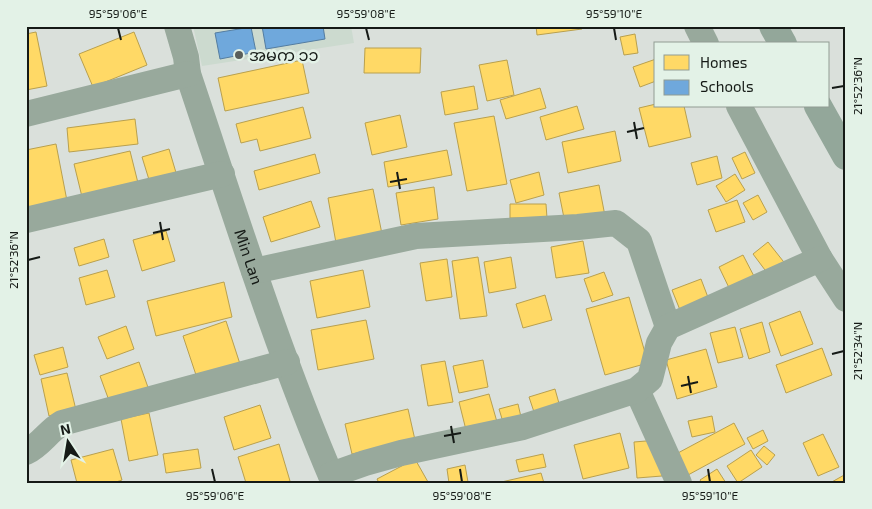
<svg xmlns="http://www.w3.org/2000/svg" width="872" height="509" font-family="'Exo 2','Noto Sans Myanmar',sans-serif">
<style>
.built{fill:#ccdacf}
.homes{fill:#ffd966;stroke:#b9a04e}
.schools{fill:#6fa8dc;stroke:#547da1}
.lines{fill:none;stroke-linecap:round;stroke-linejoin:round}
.street{stroke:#98a99c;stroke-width:26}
.secondary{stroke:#93a79a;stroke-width:28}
.ticks{fill:none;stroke:#151a16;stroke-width:2}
.poi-dot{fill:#5a5f5b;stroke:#e3f2e7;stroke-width:2}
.labels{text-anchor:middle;stroke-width:5;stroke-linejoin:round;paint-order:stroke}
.poi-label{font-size:16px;fill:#151a16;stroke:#e3f2e7;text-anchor:start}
.street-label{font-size:16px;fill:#151a16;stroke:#e3f2e7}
.neatline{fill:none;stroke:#151a16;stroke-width:2}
.ticks-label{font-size:12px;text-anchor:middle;fill:#151a16}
</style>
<rect width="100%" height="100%" fill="#dae0db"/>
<!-- built -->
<path class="built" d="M 193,26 L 351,26 L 354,43 L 202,66 Z"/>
<!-- homes -->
<g class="homes">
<path d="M 536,26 L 582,26 L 582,29 L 537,35 Z"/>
<path d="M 36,32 L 47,86 L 26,90 L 26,34 Z"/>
<path d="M 134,32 L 147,65 L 93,87 L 79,54 Z"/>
<path d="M 635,34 L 638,53 L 624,55 L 620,37 Z"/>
<path d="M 365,48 L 421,48 L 420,73 L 364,73 Z"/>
<path d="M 656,59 L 656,81 L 640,87 L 633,67 Z"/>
<path d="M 302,60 L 309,93 L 225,111 L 218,78 Z"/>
<path d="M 507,60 L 514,95 L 487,101 L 479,65 Z"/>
<path d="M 474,86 L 478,109 L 445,115 L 441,92 Z"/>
<path d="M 540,88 L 546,108 L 506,119 L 500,100 Z"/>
<path d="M 656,104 L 656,106 L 684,106 L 691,137 L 649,147 L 639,108 Z"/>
<path d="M 577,106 L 584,129 L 546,140 L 540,117 Z"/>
<path d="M 303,107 L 311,138 L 260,151 L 257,139 L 241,143 L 236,124 Z"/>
<path d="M 400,115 L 407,147 L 372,155 L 365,123 Z"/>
<path d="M 494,116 L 507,184 L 467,191 L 454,123 Z"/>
<path d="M 135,119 L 138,144 L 69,152 L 67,128 Z"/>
<path d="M 615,131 L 621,161 L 568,173 L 562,142 Z"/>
<path d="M 56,144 L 68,206 L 28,214 L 26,206 L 26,150 Z"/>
<path d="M 169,149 L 177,176 L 150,183 L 142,157 Z"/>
<path d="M 447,150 L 452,175 L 388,187 L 384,162 Z"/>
<path d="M 130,151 L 139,187 L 83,201 L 74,164 Z"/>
<path d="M 745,152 L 755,173 L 742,179 L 732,158 Z"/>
<path d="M 315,154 L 320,173 L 259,190 L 254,171 Z"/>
<path d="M 717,156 L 722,178 L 697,185 L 691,163 Z"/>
<path d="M 539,172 L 544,195 L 516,203 L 510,180 Z"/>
<path d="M 735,174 L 745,190 L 726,202 L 716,186 Z"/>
<path d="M 599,185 L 605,216 L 565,223 L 559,193 Z"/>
<path d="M 434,187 L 438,219 L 401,225 L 396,193 Z"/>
<path d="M 373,189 L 382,234 L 336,243 L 328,198 Z"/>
<path d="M 758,195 L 767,212 L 753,220 L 743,203 Z"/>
<path d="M 737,200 L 745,222 L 716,232 L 708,210 Z"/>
<path d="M 311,201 L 320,227 L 271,242 L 263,217 Z"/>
<path d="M 510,204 L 546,204 L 547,218 L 510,218 Z"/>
<path d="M 166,231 L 175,261 L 142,271 L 133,240 Z"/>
<path d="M 104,239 L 109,257 L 79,266 L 74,248 Z"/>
<path d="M 583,241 L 589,273 L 556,278 L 551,247 Z"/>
<path d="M 768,242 L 787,266 L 771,278 L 753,254 Z"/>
<path d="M 743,255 L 757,282 L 732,294 L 719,267 Z"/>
<path d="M 478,257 L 487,316 L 460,319 L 452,261 Z"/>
<path d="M 511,257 L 516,288 L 489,293 L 484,262 Z"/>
<path d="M 447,259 L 452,297 L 426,301 L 420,263 Z"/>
<path d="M 107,270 L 115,297 L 86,305 L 79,278 Z"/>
<path d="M 363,270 L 370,307 L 317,318 L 310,281 Z"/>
<path d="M 604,272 L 613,295 L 592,302 L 584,279 Z"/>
<path d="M 701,279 L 709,300 L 680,310 L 672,290 Z"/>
<path d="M 224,282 L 232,317 L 156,336 L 147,301 Z"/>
<path d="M 545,295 L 552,320 L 523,328 L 516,304 Z"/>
<path d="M 629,297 L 648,363 L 605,375 L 586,309 Z"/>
<path d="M 800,311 L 813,344 L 781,356 L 769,323 Z"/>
<path d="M 366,320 L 374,359 L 318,370 L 311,330 Z"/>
<path d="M 226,321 L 240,364 L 197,378 L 183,336 Z"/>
<path d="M 762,322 L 770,352 L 749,359 L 740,329 Z"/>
<path d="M 126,326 L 134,349 L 107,359 L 98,337 Z"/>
<path d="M 735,327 L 743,357 L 718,363 L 710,333 Z"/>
<path d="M 63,347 L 68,367 L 40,375 L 34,355 Z"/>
<path d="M 822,348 L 832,375 L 786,393 L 776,365 Z"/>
<path d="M 706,349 L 717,387 L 677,399 L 666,360 Z"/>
<path d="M 483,360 L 488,387 L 459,393 L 453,366 Z"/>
<path d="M 445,361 L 453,402 L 428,406 L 421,365 Z"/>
<path d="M 139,362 L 150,393 L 111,406 L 100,376 Z"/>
<path d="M 67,373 L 76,410 L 49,416 L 41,379 Z"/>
<path d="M 555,389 L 560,407 L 535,415 L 529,397 Z"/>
<path d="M 489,394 L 497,422 L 466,430 L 459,402 Z"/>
<path d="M 518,404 L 521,417 L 503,422 L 499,409 Z"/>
<path d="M 260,405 L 271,438 L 234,450 L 224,417 Z"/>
<path d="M 408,409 L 415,440 L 352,454 L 345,424 Z"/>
<path d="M 149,413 L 158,455 L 129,461 L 121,419 Z"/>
<path d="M 712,416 L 715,432 L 692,437 L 688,421 Z"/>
<path d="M 734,423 L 745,444 L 688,475 L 676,454 Z"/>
<path d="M 763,430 L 768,441 L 753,449 L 747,438 Z"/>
<path d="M 620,433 L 629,468 L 583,479 L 574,445 Z"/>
<path d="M 823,434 L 839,467 L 818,476 L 803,443 Z"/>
<path d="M 658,440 L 662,476 L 637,478 L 634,442 Z"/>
<path d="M 279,444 L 290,481 L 283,483 L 246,483 L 238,457 Z"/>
<path d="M 764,446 L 775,455 L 767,465 L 756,455 Z"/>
<path d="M 113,449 L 122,480 L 113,483 L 77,483 L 71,460 Z"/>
<path d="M 198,449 L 201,468 L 166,473 L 163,454 Z"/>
<path d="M 751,450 L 762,467 L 738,483 L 727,466 Z"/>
<path d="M 543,454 L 546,467 L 519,472 L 516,460 Z"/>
<path d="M 415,459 L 428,482 L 379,483 L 377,479 Z"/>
<path d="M 465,465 L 468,482 L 449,483 L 447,469 Z"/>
<path d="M 717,469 L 726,483 L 702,483 L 700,480 Z"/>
<path d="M 541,473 L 544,483 L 497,483 Z"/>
<path d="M 846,474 L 846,483 L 830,483 Z"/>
</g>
<!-- schools -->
<g class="schools">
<path d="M 262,26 L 323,26 L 325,39 L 266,49 Z"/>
<path d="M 251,27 L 256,52 L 220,59 L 215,33 Z"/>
</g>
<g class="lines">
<!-- street -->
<g class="street">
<path id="s1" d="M 177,26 L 186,57 L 188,74 C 234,211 277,350 334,483"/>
<path d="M 697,26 L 706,44"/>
<path d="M 739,106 L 820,259 L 846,299"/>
<path d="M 26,114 L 188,74"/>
<path d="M 26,220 L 222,174"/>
<path d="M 254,271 L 416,236 L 578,227 L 616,223 L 639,241 L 668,327"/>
<path d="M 637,390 L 679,483"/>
<path d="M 26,452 C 41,445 48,431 62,423 L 287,362"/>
<path d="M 331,475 L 365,463 L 401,453 L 523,427 L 637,390 L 650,379 L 659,343 L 668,327 L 820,259"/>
</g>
<!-- secondary -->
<g class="secondary">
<path d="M 773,26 L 783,44"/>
<path d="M 818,106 L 846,156"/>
</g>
</g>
<!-- ticks -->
<path class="ticks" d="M 118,28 L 121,40M 366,28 L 369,40M 614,28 L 616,40M 832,88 L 844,86M 634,122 L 637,139M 627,132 L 644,128M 397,172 L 400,189M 390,182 L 407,179M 160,222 L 163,240M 153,233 L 170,229M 28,260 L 40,257M 832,354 L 844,351M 688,376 L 691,393M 681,386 L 698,382M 451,426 L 454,443M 444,436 L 461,433M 212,469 L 215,482M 460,469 L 462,482M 708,469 L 710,482"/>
<!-- markers -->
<circle class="poi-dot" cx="239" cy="55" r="5"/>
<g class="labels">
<!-- poi labels -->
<g class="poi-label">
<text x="249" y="61">အမက ၁၁</text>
</g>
<!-- street labels -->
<g class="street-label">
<text dy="6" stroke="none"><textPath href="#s1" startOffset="242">Min Lan</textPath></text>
</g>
</g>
<!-- border -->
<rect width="872" height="509" fill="none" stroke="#e3f2e7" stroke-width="55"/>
<!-- legend -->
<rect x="654" y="42" width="175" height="65" fill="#e3f2e7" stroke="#919c93"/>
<rect x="664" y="55" width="25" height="15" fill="#ffd966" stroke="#919c93"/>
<text x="700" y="68" font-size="15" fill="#151a16">Homes</text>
<rect x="664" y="80" width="25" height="15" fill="#6fa8dc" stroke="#919c93"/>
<text x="700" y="92" font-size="15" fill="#151a16">Schools</text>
<!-- north arrow -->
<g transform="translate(68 442) rotate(348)" stroke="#e3f2e7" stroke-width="4" paint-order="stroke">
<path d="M0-4L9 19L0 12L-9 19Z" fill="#151a16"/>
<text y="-8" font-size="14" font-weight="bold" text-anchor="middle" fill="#151a16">N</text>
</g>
<rect x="28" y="28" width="816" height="454" class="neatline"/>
<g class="ticks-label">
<text x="118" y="18">95°59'06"E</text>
<text x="366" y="18">95°59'08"E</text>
<text x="614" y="18">95°59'10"E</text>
<text transform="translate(858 86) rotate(-90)" y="4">21°52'36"N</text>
<text transform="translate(14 260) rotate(-90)" y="4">21°52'36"N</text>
<text transform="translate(858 351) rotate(-90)" y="4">21°52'34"N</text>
<text x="215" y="500">95°59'06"E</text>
<text x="462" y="500">95°59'08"E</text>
<text x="710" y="500">95°59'10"E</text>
</g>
</svg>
